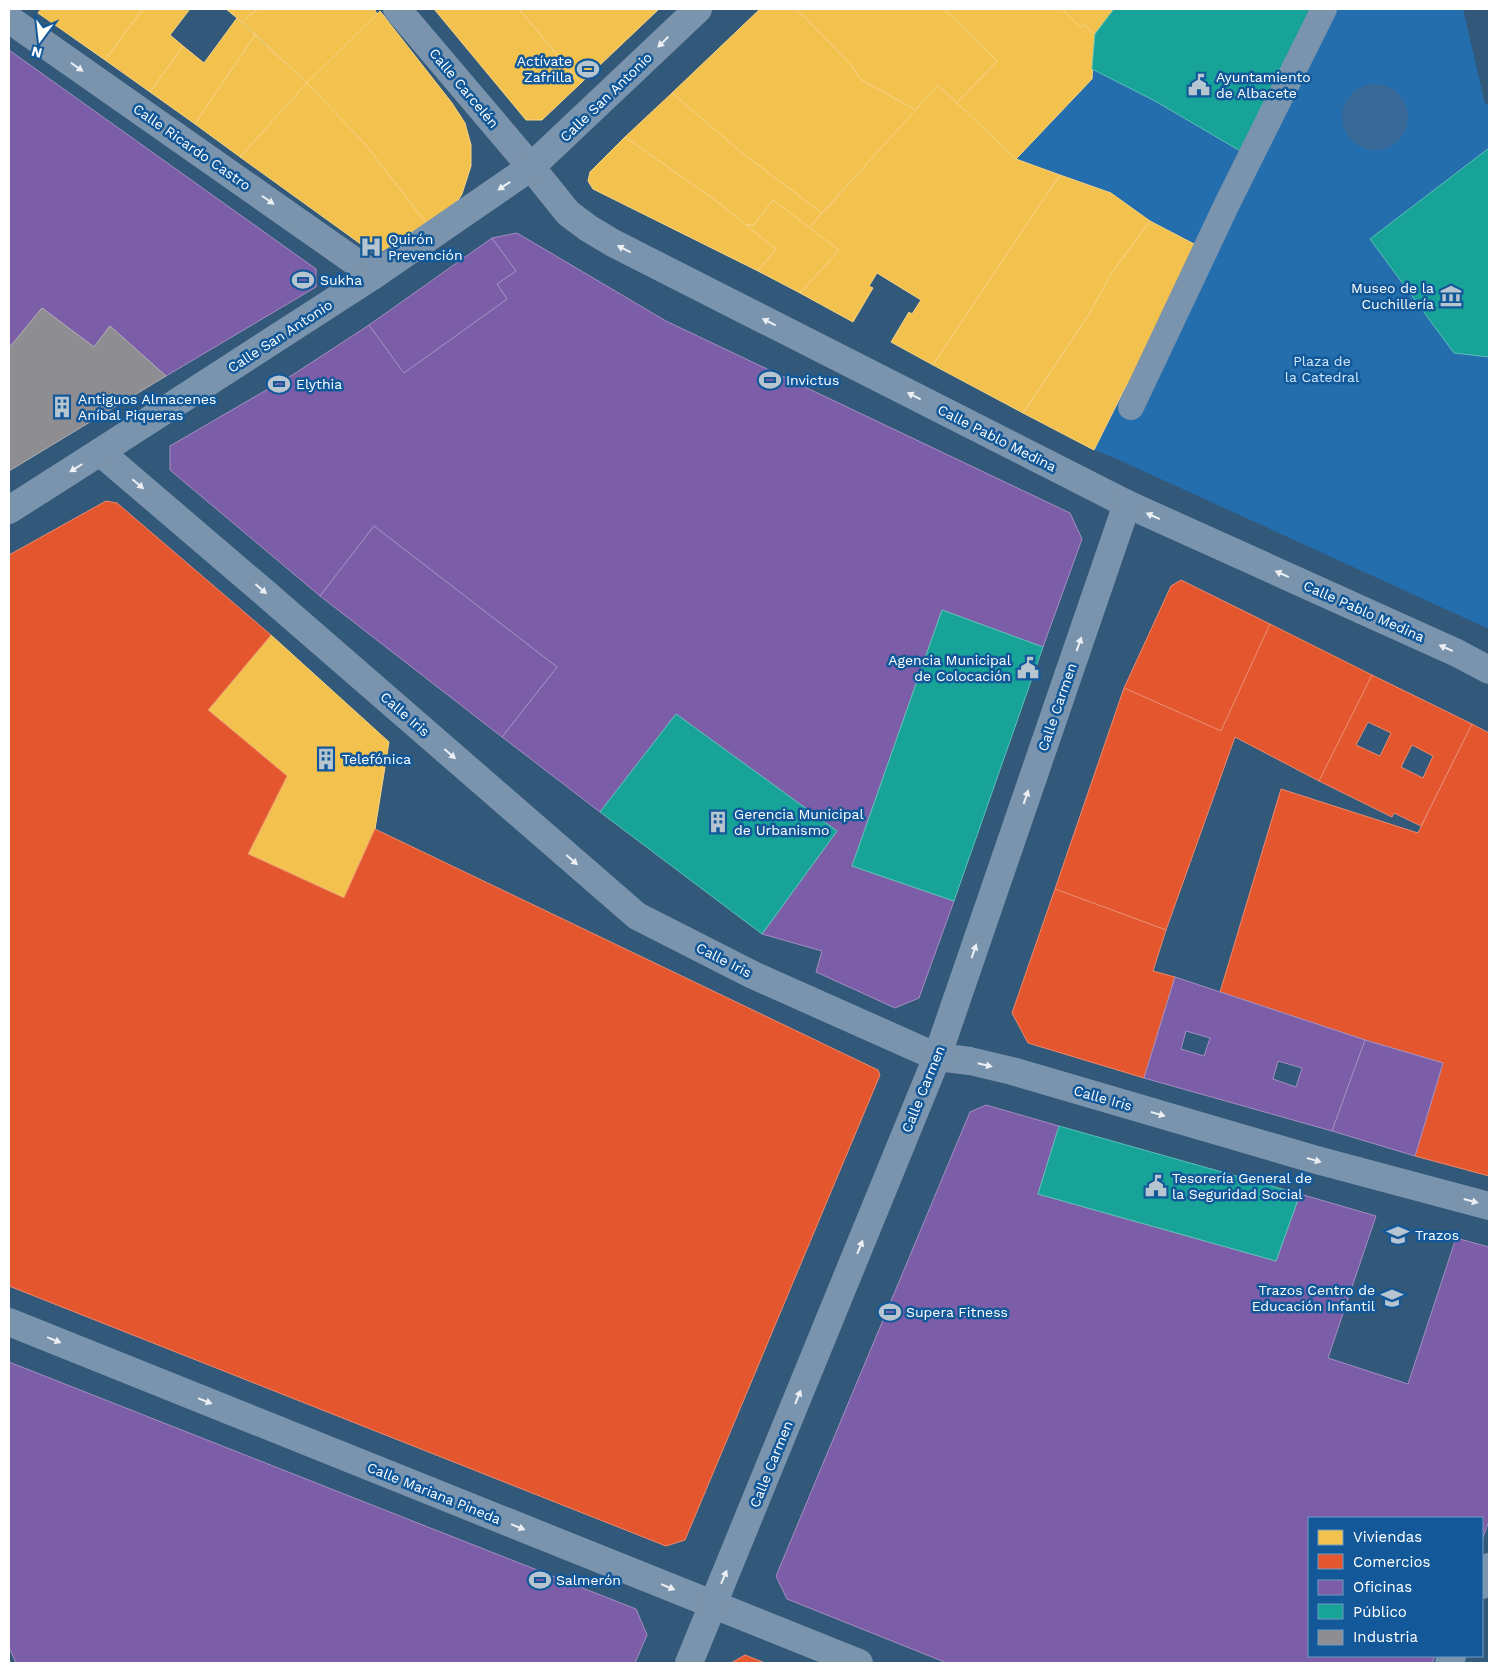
<svg xmlns="http://www.w3.org/2000/svg" width="1498" height="1672" font-family="'Work Sans',sans-serif">
<style>
.green{fill:#246eae}
.water{fill:#396a97}
.homes{fill:#f2c14e;stroke:#f6d483}
.shops{fill:#e4572e;stroke:#ec896d;fill-rule:evenodd}
.offices{fill:#7b5ea7;stroke:#a38ec1;fill-rule:evenodd}
.public{fill:#17a398;stroke:#5dbfb7}
.industry{fill:#8d8d92;stroke:#afafb3}
.lines{fill:none;stroke-linecap:round;stroke-linejoin:round}
.pedestrian{stroke:#7b94ad;stroke-width:26}
.minor{stroke:#7b94ad;stroke-width:28}
.oneway{fill:#ebeff3}
.labels{text-anchor:middle;stroke-width:5;stroke-linejoin:round;paint-order:stroke}
.poi-label{font-size:14px;fill:#fff;stroke:#135999;text-anchor:start}
.street-label{font-size:14px;fill:#fff;stroke:#135999}
.park-label{font-size:14px;fill:#cee7fd;stroke:#135999}
</style>
<rect width="100%" height="100%" fill="#32587a"/>
<!-- green -->
<path class="green" d="M 1313,9 L 1463,9 L 1485,104 L 1489,105 L 1489,629 L 1117,459 L 1094,450 L 1127,384 L 1129,385 L 1196,245 L 1150,221 L 1111,193 L 1017,159 L 1092,79 L 1092,69 L 1155,101 L 1242,152 Z"/>
<!-- water -->
<circle class="water" cx="1375" cy="117" r="33"/>
<!-- homes -->
<g class="homes">
<path d="M 41,9 L 143,9 L 105,60 L 38,13 Z"/>
<path d="M 143,9 L 190,9 L 170,35 L 183,46 L 150,92 L 105,60 Z"/>
<path d="M 226,9 L 258,9 L 242,22 Z"/>
<path d="M 258,9 L 376,9 L 375,10 L 377,14 L 307,83 L 242,22 Z"/>
<path d="M 434,9 L 519,9 L 581,83 L 542,120 L 526,120 Z"/>
<path d="M 519,9 L 659,9 L 581,83 Z"/>
<path d="M 760,9 L 797,9 L 851,65 L 860,79 L 916,110 L 822,213 L 742,153 L 672,93 Z"/>
<path d="M 797,9 L 944,9 L 997,61 L 957,103 L 938,85 L 916,110 L 860,79 L 851,65 Z"/>
<path d="M 944,9 L 1062,9 L 1080,27 L 1084,25 L 1095,34 L 1092,79 L 1016,159 L 957,103 L 997,61 Z"/>
<path d="M 1062,9 L 1114,9 L 1095,34 L 1084,25 L 1080,27 Z"/>
<path d="M 380,11 L 452,103 L 465,123 L 471,145 L 471,166 L 462,194 L 457,202 L 426,223 L 365,144 L 307,83 Z"/>
<path d="M 237,18 L 255,35 L 195,124 L 150,92 L 183,46 L 204,63 Z"/>
<path d="M 255,35 L 307,83 L 240,157 L 195,124 Z"/>
<path d="M 307,83 L 365,144 L 426,223 L 376,255 L 240,157 Z"/>
<path d="M 938,85 L 1016,159 L 1060,175 L 933,365 L 891,342 L 909,312 L 912,314 L 921,300 L 877,273 L 869,286 L 873,288 L 853,322 L 800,293 L 839,250 L 809,228 Z"/>
<path d="M 672,93 L 742,153 L 822,213 L 809,228 L 773,200 L 754,225 L 746,225 L 719,203 L 625,137 Z"/>
<path d="M 625,137 L 719,203 L 776,249 L 758,271 L 593,189 L 588,181 L 590,172 Z"/>
<path d="M 1060,175 L 1111,193 L 1150,221 L 1111,274 L 1091,311 L 1023,413 L 933,365 Z"/>
<path d="M 773,200 L 839,250 L 800,293 L 758,271 L 776,249 L 746,225 L 754,225 Z"/>
<path d="M 1150,221 L 1196,245 L 1129,385 L 1127,384 L 1094,450 L 1023,413 L 1091,311 L 1111,274 Z"/>
<path d="M 271,635 L 389,742 L 375,829 L 344,898 L 248,854 L 287,776 L 208,710 Z"/>
</g>
<!-- shops -->
<g class="shops">
<path d="M 106,501 L 117,503 L 271,635 L 208,710 L 287,776 L 248,854 L 344,898 L 375,829 L 878,1070 L 880,1075 L 685,1540 L 666,1546 L 9,1286 L 9,555 Z"/>
<path d="M 1181,580 L 1270,624 L 1221,731 L 1124,688 L 1171,586 Z"/>
<path d="M 1270,624 L 1372,675 L 1319,781 L 1235,737 L 1166,930 L 1055,889 L 1124,688 L 1221,731 Z"/>
<path d="M 1372,675 L 1472,724 L 1421,826 L 1394,813 L 1392,817 L 1319,781 ZM 1368,722 L 1391,733 L 1380,756 L 1356,745 ZM 1412,745 L 1433,756 L 1423,778 L 1401,767 Z"/>
<path d="M 1472,724 L 1489,733 L 1489,1176 L 1415,1156 L 1443,1063 L 1365,1040 L 1220,992 L 1281,789 L 1418,833 Z"/>
<path d="M 1055,889 L 1166,930 L 1153,971 L 1175,977 L 1144,1078 L 1028,1043 L 1012,1013 Z"/>
<path d="M 745,1655 L 765,1663 L 731,1663 Z"/>
</g>
<!-- offices -->
<g class="offices">
<path d="M 9,50 L 316,269 L 316,287 L 166,376 L 110,326 L 94,347 L 42,308 L 9,348 Z"/>
<path d="M 517,233 L 666,321 L 1070,513 L 1082,539 L 1043,647 L 942,610 L 852,866 L 954,901 L 919,998 L 895,1008 L 816,972 L 822,951 L 762,934 L 837,831 L 676,714 L 600,812 L 502,737 L 557,667 L 374,526 L 320,596 L 170,470 L 170,446 L 294,374 L 369,325 L 404,373 L 507,299 L 497,284 L 516,271 L 492,238 Z"/>
<path d="M 492,238 L 516,271 L 497,284 L 507,299 L 404,373 L 369,325 Z"/>
<path d="M 374,526 L 557,667 L 502,737 L 320,596 Z"/>
<path d="M 1175,977 L 1365,1040 L 1332,1131 L 1144,1078 ZM 1186,1031 L 1210,1038 L 1204,1056 L 1181,1049 ZM 1278,1061 L 1302,1068 L 1296,1087 L 1273,1079 Z"/>
<path d="M 1365,1040 L 1443,1063 L 1415,1156 L 1332,1131 Z"/>
<path d="M 986,1105 L 1059,1126 L 1038,1194 L 1276,1261 L 1300,1194 L 1376,1216 L 1328,1358 L 1408,1384 L 1456,1238 L 1489,1247 L 1489,1521 L 1482,1540 L 1482,1518 L 1309,1518 L 1309,1656 L 1435,1656 L 1432,1663 L 947,1663 L 787,1599 L 776,1576 L 970,1112 Z"/>
<path d="M 9,1362 L 636,1609 L 647,1635 L 635,1663 L 16,1663 L 9,1647 Z"/>
</g>
<!-- public -->
<g class="public">
<path d="M 1114,9 L 1313,9 L 1242,152 L 1155,101 L 1092,69 L 1095,34 Z"/>
<path d="M 1489,148 L 1489,357 L 1454,353 L 1370,239 Z"/>
<path d="M 942,610 L 1043,647 L 954,901 L 852,866 Z"/>
<path d="M 676,714 L 837,831 L 762,934 L 600,812 Z"/>
<path d="M 1059,1126 L 1300,1194 L 1276,1261 L 1038,1194 Z"/>
</g>
<!-- industry -->
<path class="industry" d="M 42,308 L 94,347 L 110,326 L 166,376 L 9,471 L 9,348 Z"/>
<g class="lines">
<!-- pedestrian -->
<path class="pedestrian" d="M 1131,407 L 1227,204 L 1324,9"/>
<!-- minor -->
<g class="minor">
<path d="M 397,9 L 531,167 L 568,213 L 588,228 L 613,243 L 1127,504 L 1457,653 L 1489,670"/>
<path d="M 9,19 L 374,275"/>
<path d="M 100,452 L 265,593 L 637,916 L 753,975 L 937,1057 L 970,1061 L 1012,1071 L 1313,1159 L 1489,1206"/>
<path d="M 9,510 L 100,452 L 374,275 L 531,167 L 698,9"/>
<path d="M 9,1322 L 859,1663"/>
<path d="M 1482,1585 L 1489,1567"/>
<path d="M 689,1663 L 937,1057 L 1127,504"/>
<path d="M 1449,1663 L 1452,1656"/>
</g>
</g>
<!-- one-way arrows -->
<defs><path id="oneway-solid" d="M-6-.8H1V-3.2L6.5 0L1 3.2V.8H-6Z" transform="scale(1.25)"/></defs>
<g class="oneway">
<use href="#oneway-solid" transform="translate(663 42) rotate(136)"/>
<use href="#oneway-solid" transform="translate(77 67) rotate(35)"/>
<use href="#oneway-solid" transform="translate(504 186) rotate(146)"/>
<use href="#oneway-solid" transform="translate(268 200) rotate(35)"/>
<use href="#oneway-solid" transform="translate(624 249) rotate(-153)"/>
<use href="#oneway-solid" transform="translate(769 322) rotate(-153)"/>
<use href="#oneway-solid" transform="translate(914 396) rotate(-153)"/>
<use href="#oneway-solid" transform="translate(76 468) rotate(148)"/>
<use href="#oneway-solid" transform="translate(138 484) rotate(40)"/>
<use href="#oneway-solid" transform="translate(1153 516) rotate(-156)"/>
<use href="#oneway-solid" transform="translate(1282 574) rotate(-156)"/>
<use href="#oneway-solid" transform="translate(261 589) rotate(41)"/>
<use href="#oneway-solid" transform="translate(1079 644) rotate(-71)"/>
<use href="#oneway-solid" transform="translate(1446 648) rotate(-156)"/>
<use href="#oneway-solid" transform="translate(450 754) rotate(41)"/>
<use href="#oneway-solid" transform="translate(1026 797) rotate(-71)"/>
<use href="#oneway-solid" transform="translate(572 860) rotate(41)"/>
<use href="#oneway-solid" transform="translate(974 951) rotate(-71)"/>
<use href="#oneway-solid" transform="translate(985 1065) rotate(13)"/>
<use href="#oneway-solid" transform="translate(1158 1114) rotate(16)"/>
<use href="#oneway-solid" transform="translate(1314 1160) rotate(16)"/>
<use href="#oneway-solid" transform="translate(1471 1201) rotate(15)"/>
<use href="#oneway-solid" transform="translate(860 1247) rotate(-68)"/>
<use href="#oneway-solid" transform="translate(54 1340) rotate(22)"/>
<use href="#oneway-solid" transform="translate(798 1397) rotate(-68)"/>
<use href="#oneway-solid" transform="translate(205 1401) rotate(22)"/>
<use href="#oneway-solid" transform="translate(518 1527) rotate(22)"/>
<use href="#oneway-solid" transform="translate(724 1577) rotate(-67)"/>
<use href="#oneway-solid" transform="translate(668 1587) rotate(22)"/>
</g>
<!-- icons -->
<defs>
<g id="stadium-bare" transform="scale(1.725)"><path d="M0-5a6.5 5 0 1 0 0 10a6.5 5 0 1 0 0-10ZM-3.5-1.8h7v3.6h-7Z" fill="#b7c5d0" stroke="#135999" stroke-width="2.5" paint-order="stroke"/></g>
<g id="civic-bare" transform="scale(1.725)"><path d="M-.6-6.5H3V-4.5H.6V-3L4-1V1h2V6H-6V1h2V-1L-.6-3ZM-1.2 2.5V6h2.4V2.5Z" fill="#b7c5d0" stroke="#135999" stroke-width="2.5" paint-order="stroke"/></g>
<g id="hospital-bare" transform="scale(1.725)"><path d="M-5-5h3v3.5h4V-5h3V5h-3V1.5h-4V5h-3Z" fill="#b7c5d0" stroke="#135999" stroke-width="2.5" paint-order="stroke"/></g>
<g id="museum-bare" transform="scale(1.725)"><path d="M0-6L6-3V-2H-6V-3ZM-5-1h2V3h-2ZM-1-1h2V3h-2ZM3-1h2V3H3ZM-6 4H6V6H-6Z" fill="#b7c5d0" stroke="#135999" stroke-width="2.5" paint-order="stroke"/></g>
<g id="building-bare" transform="scale(1.725)"><path d="M-4-6H4V6H1V3H-1V6H-4ZM-2.5-4.3h1.7v1.8h-1.7ZM.8-4.3h1.7v1.8H.8ZM-2.5-1h1.7V.8h-1.7ZM.8-1h1.7V.8H.8Z" fill="#b7c5d0" stroke="#135999" stroke-width="2.5" paint-order="stroke"/></g>
<g id="school-bare" transform="scale(1.725)"><path d="M0-5L7-2L0 1L-7-2ZM-4 1L0 2.5L4 1V4Q0 6-4 4Z" fill="#b7c5d0" stroke="#135999" stroke-width="2.5" paint-order="stroke"/></g>
</defs>
<g fill-rule="evenodd">
<use href="#stadium-bare" x="588" y="69"/>
<use href="#civic-bare" x="1199" y="85"/>
<use href="#hospital-bare" x="371" y="247"/>
<use href="#stadium-bare" x="303" y="280"/>
<use href="#museum-bare" x="1451" y="296"/>
<use href="#stadium-bare" x="770" y="380"/>
<use href="#stadium-bare" x="279" y="384"/>
<use href="#building-bare" x="62" y="407"/>
<use href="#civic-bare" x="1028" y="668"/>
<use href="#building-bare" x="326" y="759"/>
<use href="#building-bare" x="718" y="822"/>
<use href="#civic-bare" x="1156" y="1186"/>
<use href="#school-bare" x="1398" y="1235"/>
<use href="#school-bare" x="1392" y="1298"/>
<use href="#stadium-bare" x="890" y="1312"/>
<use href="#stadium-bare" x="540" y="1580"/>
</g>
<g class="labels">
<!-- poi labels -->
<g class="poi-label">
<text x="572" y="66" text-anchor="end">Actívate<tspan x="572" dy="16">Zafrilla</tspan></text>
<text x="1216" y="82">Ayuntamiento<tspan x="1216" dy="16">de Albacete</tspan></text>
<text x="388" y="244">Quirón<tspan x="388" dy="16">Prevención</tspan></text>
<text x="320" y="285">Sukha</text>
<text x="1434" y="293" text-anchor="end">Museo de la<tspan x="1434" dy="16">Cuchillería</tspan></text>
<text x="786" y="385">Invictus</text>
<text x="296" y="389">Elythia</text>
<text x="78" y="404">Antiguos Almacenes<tspan x="78" dy="16">Aníbal Piqueras</tspan></text>
<text x="1011" y="665" text-anchor="end">Agencia Municipal<tspan x="1011" dy="16">de Colocación</tspan></text>
<text x="342" y="764">Telefónica</text>
<text x="734" y="819">Gerencia Municipal<tspan x="734" dy="16">de Urbanismo</tspan></text>
<text x="1172" y="1183">Tesorería General de<tspan x="1172" dy="16">la Seguridad Social</tspan></text>
<text x="1415" y="1240">Trazos</text>
<text x="1375" y="1295" text-anchor="end">Trazos Centro de<tspan x="1375" dy="16">Educación Infantil</tspan></text>
<text x="906" y="1317">Supera Fitness</text>
<text x="556" y="1585">Salmerón</text>
</g>
<!-- street labels -->
<g class="street-label">
<text transform="translate(464 88) rotate(50)" y="5">Calle Carcelén</text>
<text transform="translate(606 97) rotate(-44)" y="5">Calle San Antonio</text>
<text transform="translate(192 147) rotate(35)" y="5">Calle Ricardo Castro</text>
<text transform="translate(280 336) rotate(-33)" y="5">Calle San Antonio</text>
<text transform="translate(997 438) rotate(27)" y="5">Calle Pablo Medina</text>
<text transform="translate(1364 611) rotate(24)" y="5">Calle Pablo Medina</text>
<text transform="translate(1057 707) rotate(-71)" y="5">Calle Carmen</text>
<text transform="translate(405 714) rotate(41)" y="5">Calle Iris</text>
<text transform="translate(724 960) rotate(27)" y="5">Calle Iris</text>
<text transform="translate(923 1089) rotate(-68)" y="5">Calle Carmen</text>
<text transform="translate(1103 1098) rotate(16)" y="5">Calle Iris</text>
<text transform="translate(771 1464) rotate(-68)" y="5">Calle Carmen</text>
<text transform="translate(434 1493) rotate(22)" y="5">Calle Mariana Pineda</text>
</g>
<!-- park labels -->
<g class="park-label">
<text x="1322" y="366">Plaza de<tspan x="1322" dy="16">la Catedral</tspan></text>
</g>
</g>
<!-- border -->
<rect width="1498" height="1672" fill="none" stroke="#ffffff" stroke-width="20"/>
<!-- legend -->
<rect x="1308" y="1517" width="175" height="140" fill="#135999" stroke="#719bc2"/>
<rect x="1318" y="1530" width="25" height="15" fill="#f2c14e" stroke="#719bc2"/>
<text x="1353" y="1542" font-size="15" fill="#ffffff">Viviendas</text>
<rect x="1318" y="1554" width="25" height="15" fill="#e4572e" stroke="#719bc2"/>
<text x="1353" y="1567" font-size="15" fill="#ffffff">Comercios</text>
<rect x="1318" y="1580" width="25" height="15" fill="#7b5ea7" stroke="#719bc2"/>
<text x="1353" y="1592" font-size="15" fill="#ffffff">Oficinas</text>
<rect x="1318" y="1604" width="25" height="15" fill="#17a398" stroke="#719bc2"/>
<text x="1353" y="1617" font-size="15" fill="#ffffff">Público</text>
<rect x="1318" y="1630" width="25" height="15" fill="#8d8d92" stroke="#719bc2"/>
<text x="1353" y="1642" font-size="15" fill="#ffffff">Industria</text>
<!-- north arrow -->
<g transform="translate(40 40) rotate(195)" stroke="#135999" stroke-width="4" paint-order="stroke">
<path d="M0-4L9 19L0 12L-9 19Z" fill="#ffffff"/>
<text y="-8" font-size="14" font-weight="bold" text-anchor="middle" fill="#ffffff">N</text>
</g>
</svg>
